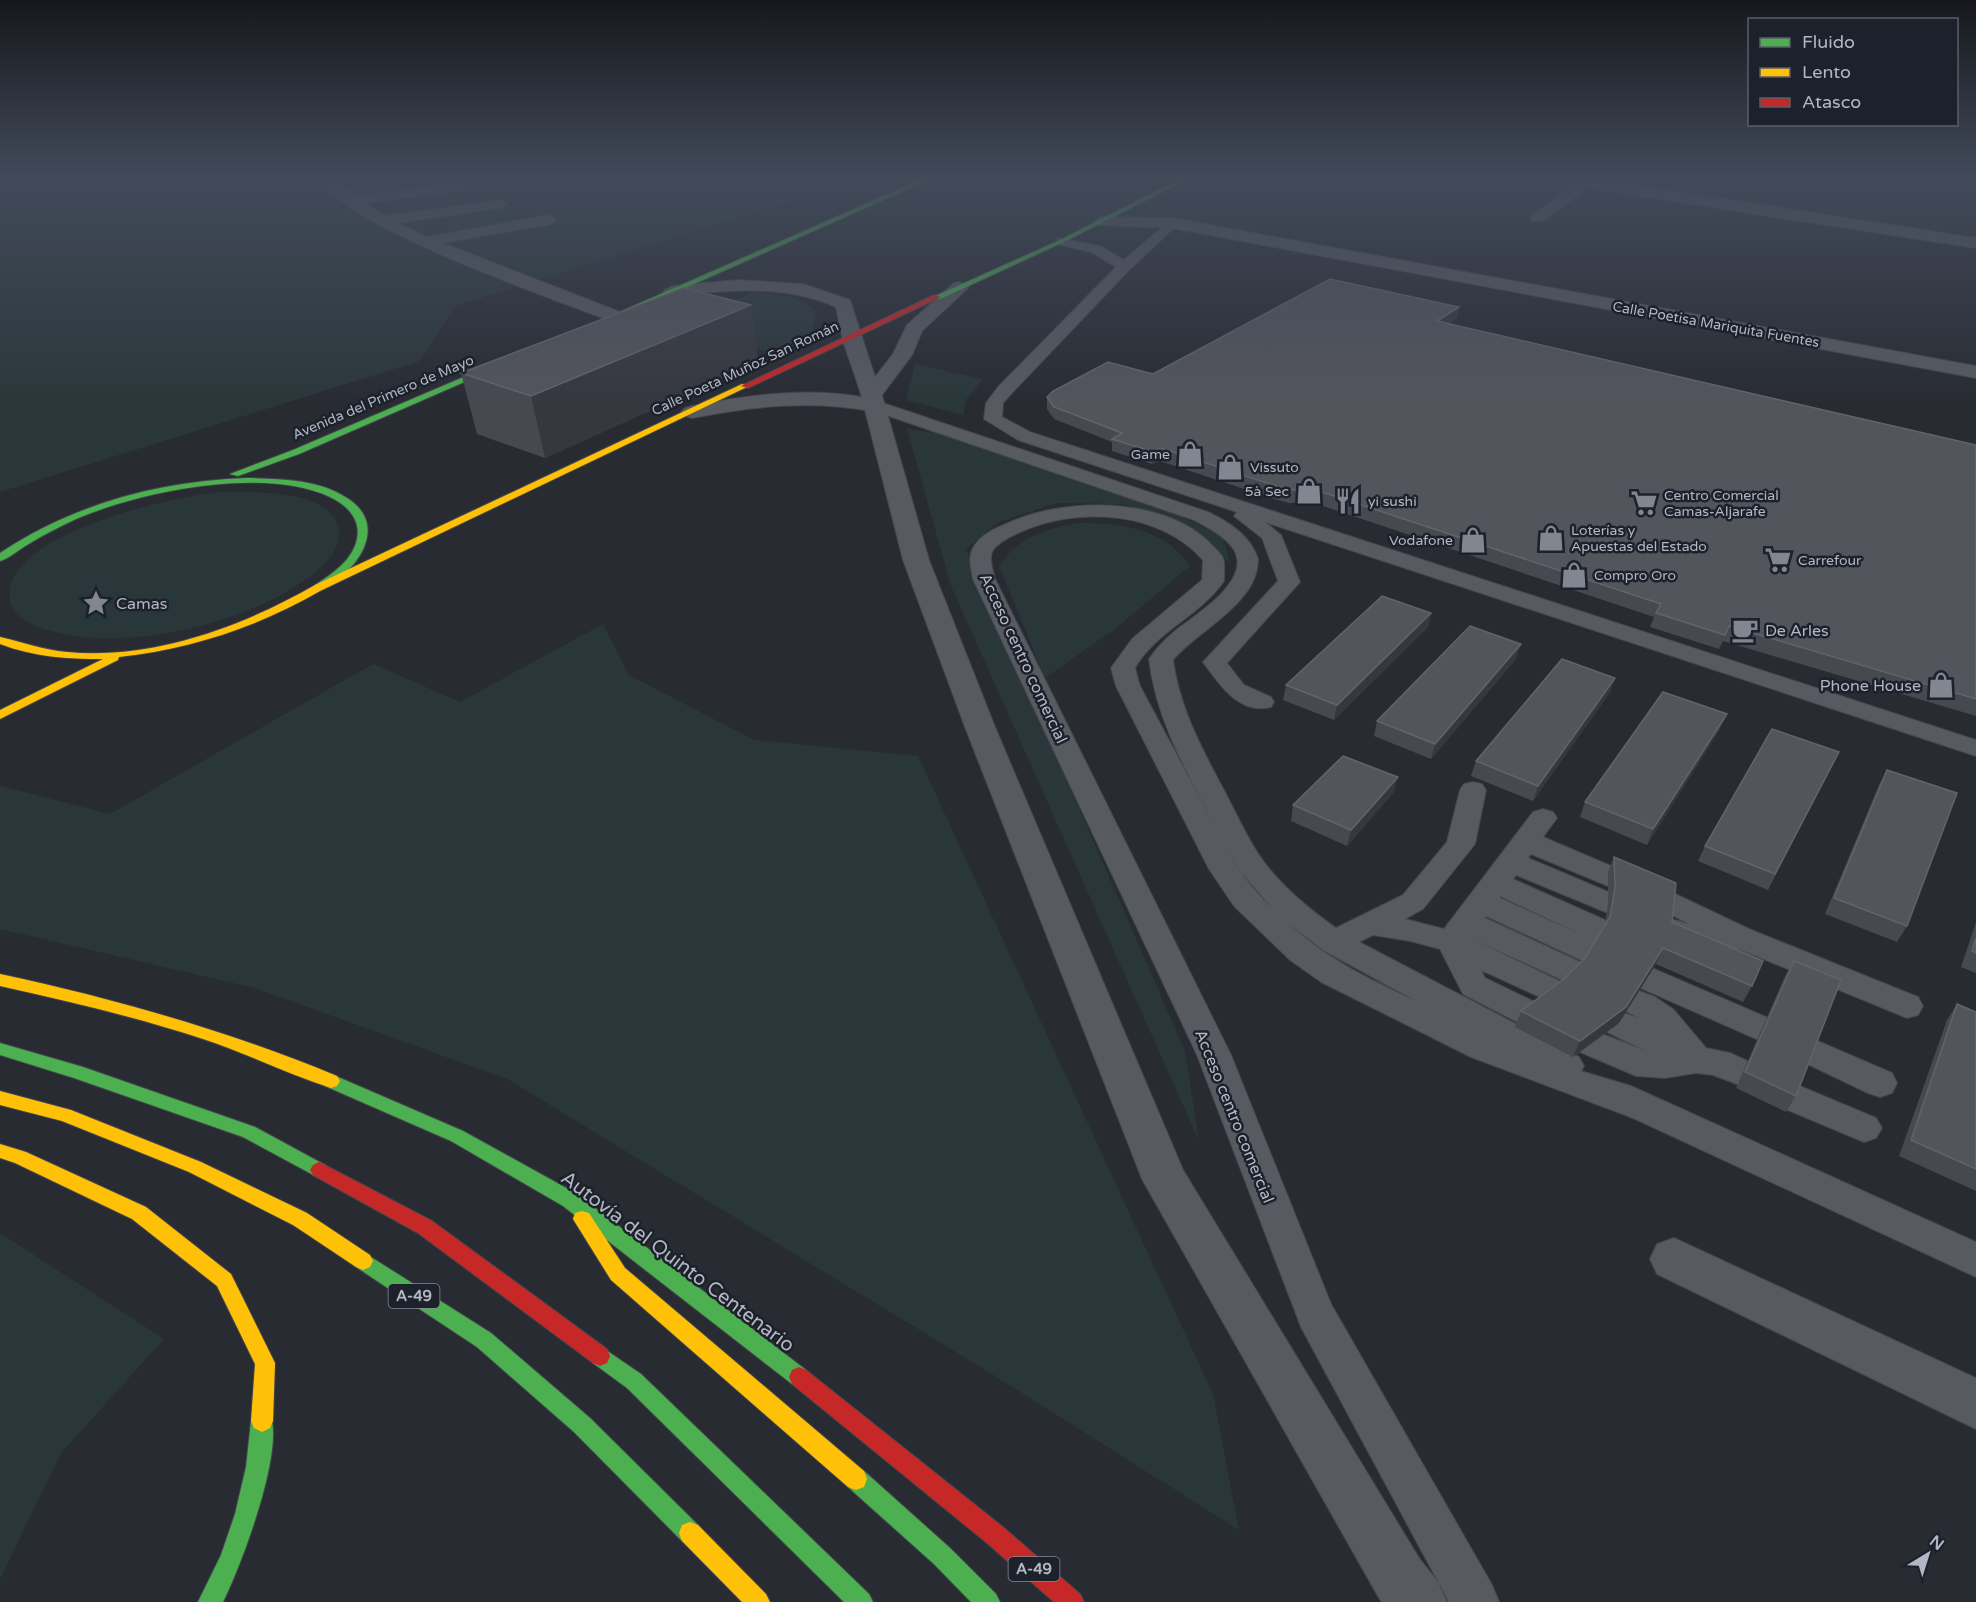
<svg xmlns="http://www.w3.org/2000/svg" width="1976" height="1602" font-family="'Varela Round',sans-serif">
<style>
.green{fill:#2a373a}
.lines{fill:none;stroke-linecap:round;stroke-linejoin:round}
.lane-casing{stroke:#44464b;stroke-width:2}
.street-casing{stroke:#44464b;stroke-width:2}
.fast-casing{stroke:#44464b;stroke-width:2}
.slow-casing{stroke:#44464b;stroke-width:2}
.jam-casing{stroke:#44464b;stroke-width:2}
.lane{fill:#575a61;fill-rule:evenodd}
.street{fill:#575a61;fill-rule:evenodd}
.fast{fill:#4caf50;fill-rule:evenodd}
.slow{fill:#ffc107;fill-rule:evenodd}
.jam{fill:#c62828;fill-rule:evenodd}
.wall{fill:#474950}
.shaded-wall{fill:#36383f}
.building{fill:#53555c;stroke:#62646c;stroke-width:1.5}
.labels{text-anchor:middle;stroke-width:5;stroke-linejoin:round;paint-order:stroke}
.far-street-label{font-size:14px;fill:#b2b7c3;stroke:#1c212b}
.far-poi-label{font-size:14px;fill:#b2b7c3;stroke:#1c212b;text-anchor:start}
.shield{fill:#1c212b;stroke:#858a95;stroke-width:1.5}
.shield-label{font-size:15px;font-weight:bold;fill:#b2b7c3}
.poi-label{font-size:16px;fill:#b2b7c3;stroke:#1c212b;text-anchor:start}
.street-label{font-size:16px;fill:#b2b7c3;stroke:#1c212b}
.near-street-label{font-size:20px;fill:#b2b7c3;stroke:#1c212b}
</style>
<rect width="100%" height="100%" fill="#282b32"/>
<!-- green -->
<g class="green">
<path d="M 0,179 L 864,179 L 455,306 L 420,361 L 0,492 Z"/>
<path d="M 753,292 C 776,293 799,295 816,312 L 812,334 L 770,352 L 673,329 Z"/>
<path d="M 915,364 L 983,379 L 966,400 L 963,415 L 906,400 Z"/>
<path d="M 907,429 L 937,433 L 1174,513 L 1222,536 L 1230,563 L 1206,540 L 1178,522 L 1123,504 L 1056,503 L 999,522 L 966,549 L 1185,1051 L 1199,1141 L 951,586 Z"/>
<path d="M 219,492 C 250,492 336,488 339,532 C 340,549 326,564 314,573 C 253,623 127,653 51,631 C 35,627 12,618 10,600 C 1,533 173,497 219,492 Z"/>
<path d="M 1077,523 C 1120,523 1165,528 1190,566 L 1116,628 L 1045,678 L 999,566 C 1018,537 1045,529 1077,523 Z"/>
<path d="M 603,624 L 629,675 L 754,740 L 918,756 L 1213,1394 L 1239,1530 L 992,1374 L 507,1079 L 255,988 L 0,929 L 0,786 L 110,814 L 373,664 L 460,702 Z"/>
<path d="M 0,1233 L 164,1339 L 61,1453 L 0,1579 Z"/>
</g>
<g class="lines">
<!-- lane casing -->
<g class="lane-casing">
<g id="lane">
<path d="M 1172,219 L 1176,220 L 1176,226 L 1129,270 L 1010,395 L 1003,403 L 1002,417 L 1030,432 L 1976,740 L 1976,756 L 1265,522 L 1281,535 L 1300,582 L 1227,663 L 1244,685 L 1271,697 L 1274,702 L 1271,707 C 1239,715 1219,684 1203,662 L 1278,581 L 1262,538 L 1234,516 L 1237,512 L 1018,440 L 984,419 L 986,403 L 998,387 L 1116,267 L 1091,252 L 1057,244 L 1057,238 L 1100,246 L 1124,260 Z"/>
<path d="M 874,400 L 1208,512 C 1230,523 1250,535 1258,559 C 1258,604 1199,629 1173,660 C 1179,705 1199,743 1220,783 C 1233,806 1243,830 1257,852 C 1277,883 1306,907 1336,928 L 1403,895 L 1447,842 L 1460,790 L 1464,784 L 1473,782 L 1482,784 L 1486,790 L 1475,844 L 1423,909 L 1405,919 L 1444,929 L 1533,812 L 1543,809 L 1553,812 L 1557,818 L 1543,837 L 1618,869 L 1622,876 L 1618,883 L 1608,886 L 1531,854 L 1528,858 L 1618,896 L 1623,903 L 1618,910 L 1608,913 L 1516,875 L 1513,879 L 1614,924 L 1618,932 L 1614,940 L 1603,943 L 1593,940 L 1603,944 L 1607,952 L 1603,960 L 1592,963 L 1581,960 L 1486,916 L 1485,918 L 1589,966 L 1594,974 L 1589,982 L 1578,985 L 1567,982 L 1470,938 L 1570,986 L 1575,994 L 1570,1002 L 1559,1006 L 1481,970 L 1485,978 L 1543,1006 L 1548,1015 L 1543,1024 L 1532,1027 L 1521,1024 L 1463,994 L 1440,949 L 1410,941 L 1373,935 L 1359,942 L 1579,1057 L 1584,1066 L 1581,1071 L 1631,1086 L 1976,1242 L 1976,1277 L 1633,1118 L 1471,1057 L 1321,982 L 1290,960 L 1234,906 L 1209,869 L 1116,686 L 1111,668 L 1132,639 L 1202,580 L 1203,560 C 1158,510 1076,506 1018,533 C 1010,537 996,543 992,552 C 989,560 993,571 995,579 L 1231,1055 L 1331,1304 L 1492,1585 L 1499,1602 L 1449,1602 L 1301,1327 L 1197,1055 L 973,579 C 971,569 968,557 973,548 C 980,535 994,529 1006,524 C 1063,497 1159,496 1208,541 C 1212,546 1220,552 1223,558 C 1225,564 1224,574 1224,581 C 1200,616 1156,631 1135,668 L 1140,686 L 1218,832 C 1190,777 1156,722 1149,659 C 1156,649 1165,639 1175,631 C 1195,615 1256,579 1232,547 C 1223,535 1207,527 1194,520 L 868,409 L 865,405 ZM 1226,849 L 1241,872 L 1272,908 C 1253,890 1239,871 1226,849 ZM 1500,896 L 1584,936 L 1500,898 ZM 1288,923 L 1323,950 L 1418,1002 C 1367,978 1331,962 1288,923 Z"/>
<path d="M 1669,891 L 1749,929 L 1918,997 L 1923,1006 L 1918,1015 L 1907,1018 L 1739,949 L 1700,948 L 1660,938 L 1656,930 L 1660,922 L 1671,919 L 1689,924 L 1659,908 L 1654,901 L 1659,894 Z"/>
<path d="M 1647,966 L 1773,1020 L 1777,1029 L 1773,1038 L 1761,1041 L 1636,986 L 1631,978 L 1636,970 Z"/>
<path d="M 1634,989 L 1655,997 L 1673,1009 L 1706,1048 L 1730,1053 L 1754,1064 L 1759,1073 L 1754,1082 L 1742,1086 L 1713,1075 L 1696,1073 L 1665,1078 L 1636,1076 L 1580,1052 L 1575,1043 L 1580,1034 L 1592,1030 L 1646,1051 L 1607,1032 L 1603,1023 L 1607,1014 L 1619,1011 L 1638,1018 L 1623,1009 L 1618,1001 L 1623,993 Z"/>
<path d="M 1813,1039 L 1892,1073 L 1897,1083 L 1892,1093 L 1880,1097 L 1868,1093 L 1801,1061 L 1796,1052 L 1801,1043 Z"/>
<path d="M 1795,1084 L 1876,1118 L 1882,1128 L 1876,1138 L 1864,1142 L 1783,1108 L 1778,1098 L 1783,1088 Z"/>
</g>
</g>
<!-- street casing -->
<g class="street-casing">
<g id="street">
<path d="M 322,179 L 336,179 L 356,196 L 465,182 L 472,186 L 465,190 L 366,203 L 384,216 L 500,200 L 507,204 L 500,208 L 398,223 L 427,237 L 548,215 L 553,217 L 556,220 L 553,223 L 548,225 L 443,243 L 620,312 L 623,316 L 620,320 L 608,320 C 554,299 341,226 322,179 Z"/>
<path d="M 1547,179 L 1597,179 L 1976,238 L 1976,248 L 1587,188 L 1543,221 L 1533,221 L 1530,218 L 1533,215 L 1572,186 Z"/>
<path d="M 1101,217 L 1172,218 L 1976,366 L 1976,378 L 1172,228 L 1096,225 L 1093,222 Z"/>
<path d="M 738,280 L 803,284 L 850,300 L 875,377 L 893,354 L 907,325 L 954,283 L 960,282 L 969,287 L 922,331 L 912,355 L 882,395 L 929,560 L 995,727 L 1183,1170 L 1419,1558 L 1438,1582 L 1447,1602 L 1382,1602 L 1379,1598 L 1142,1179 L 965,727 L 903,560 L 865,410 C 807,400 750,407 692,418 L 685,416 L 681,412 L 685,408 L 692,406 C 748,395 805,387 862,397 L 843,341 L 836,307 C 783,284 728,290 672,296 L 663,291 L 672,286 Z"/>
<path d="M 1674,1238 L 1976,1378 L 1976,1429 L 1657,1274 L 1650,1259 L 1657,1244 Z"/>
</g>
</g>
<!-- fast casing -->
<g class="fast-casing">
<g id="fast">
<path d="M 922,179 L 931,179 L 604,324 L 597,322 Z"/>
<path d="M 1180,179 L 1188,179 L 1064,242 L 940,299 L 933,297 L 1060,240 Z"/>
<path d="M 501,361 L 508,363 L 299,454 L 238,476 L 230,474 L 293,450 Z"/>
<path d="M 248,478 C 280,479 319,479 347,498 C 385,522 364,560 336,581 C 329,585 323,591 315,589 L 315,585 C 332,574 353,560 357,539 C 361,519 347,505 330,497 C 264,466 141,491 76,519 C 59,527 43,535 27,545 C 18,550 10,558 0,561 L 0,553 C 74,504 159,481 248,478 Z"/>
<path d="M 0,1043 L 83,1067 L 255,1127 L 325,1165 L 328,1170 L 325,1175 L 319,1178 L 243,1137 L 74,1078 L 0,1055 Z"/>
<path d="M 331,1074 L 463,1131 L 577,1194 L 806,1370 L 809,1377 L 806,1384 L 799,1387 L 792,1384 L 563,1206 L 451,1141 L 325,1086 L 322,1081 L 325,1076 Z"/>
<path d="M 363,1252 L 491,1333 L 590,1418 L 698,1525 L 701,1533 L 698,1541 L 690,1544 L 682,1541 L 574,1432 L 477,1347 L 356,1267 L 353,1261 L 356,1255 Z"/>
<path d="M 600,1346 L 641,1374 L 869,1594 L 873,1602 L 844,1602 L 627,1388 L 593,1363 L 590,1356 L 593,1349 Z"/>
<path d="M 262,1410 L 270,1414 C 285,1450 241,1566 223,1602 L 198,1602 L 221,1555 L 235,1514 L 246,1467 L 251,1421 L 254,1414 Z"/>
<path d="M 856,1468 L 864,1471 L 950,1548 L 996,1594 L 1000,1602 L 971,1602 L 934,1564 L 848,1487 L 845,1479 L 848,1471 Z"/>
</g>
</g>
<!-- slow casing -->
<g class="slow-casing">
<g id="slow">
<path d="M 742,384 L 749,386 L 320,591 C 258,627 190,649 119,657 L 118,660 L 0,719 L 0,710 L 103,659 C 67,659 34,657 0,644 L 0,637 C 23,642 43,650 67,652 C 152,660 242,627 315,585 Z"/>
<path d="M 0,974 C 116,999 228,1031 337,1076 L 340,1081 L 337,1086 L 331,1088 C 288,1074 246,1053 203,1039 C 136,1017 68,1001 0,986 Z"/>
<path d="M 0,1091 L 71,1110 L 201,1162 L 307,1213 L 370,1255 L 373,1261 L 370,1267 L 363,1270 L 356,1267 L 293,1225 L 189,1172 L 62,1121 L 0,1105 Z"/>
<path d="M 0,1144 L 26,1152 L 146,1207 L 231,1274 L 275,1363 L 273,1421 L 270,1428 L 262,1432 L 254,1428 L 251,1421 L 255,1364 L 217,1286 L 132,1219 L 15,1163 L 0,1158 Z"/>
<path d="M 582,1211 L 589,1213 L 625,1268 L 864,1471 L 867,1479 L 864,1487 L 856,1490 L 848,1487 L 611,1280 L 573,1219 L 575,1213 Z"/>
<path d="M 690,1522 L 698,1525 L 766,1594 L 770,1602 L 742,1602 L 682,1541 L 679,1533 L 682,1525 Z"/>
</g>
</g>
<!-- jam casing -->
<g class="jam-casing">
<g id="jam">
<path d="M 934,295 L 941,297 L 748,388 L 741,386 Z"/>
<path d="M 319,1162 L 432,1221 L 607,1349 L 610,1356 L 607,1363 L 600,1366 L 593,1363 L 418,1233 L 313,1175 L 310,1170 L 313,1165 Z"/>
<path d="M 799,1367 L 806,1370 L 1003,1527 L 1080,1594 L 1084,1602 L 1054,1602 L 987,1543 L 792,1384 L 789,1377 L 792,1370 Z"/>
</g>
</g>
<!-- lane -->
<use href="#lane" class="lane"/>
<!-- street -->
<use href="#street" class="street"/>
<!-- fast -->
<use href="#fast" class="fast"/>
<!-- slow -->
<use href="#slow" class="slow"/>
<!-- jam -->
<use href="#jam" class="jam"/>
</g>
<!-- wall -->
<g class="wall">
<path d="M 751,305 L 758,362 L 545,458 L 477,434 L 461,373 Z"/>
<path d="M 1459,307 L 1457,318 L 1448,324 L 1976,445 L 1976,716 L 1723,641 L 1719,649 L 1650,627 L 1654,617 L 1311,502 L 1289,503 L 1274,499 L 1160,461 L 1152,464 L 1112,451 L 1112,442 L 1054,419 L 1047,409 L 1047,397 Z"/>
<path d="M 1431,613 L 1428,627 L 1334,720 L 1283,700 L 1286,685 Z"/>
<path d="M 1516,659 L 1431,759 L 1374,736 L 1377,721 Z"/>
<path d="M 1615,678 L 1610,692 L 1533,801 L 1471,776 L 1476,761 Z"/>
<path d="M 1720,729 L 1647,845 L 1580,817 L 1585,802 Z"/>
<path d="M 1839,752 L 1768,890 L 1698,861 L 1705,846 Z"/>
<path d="M 1887,770 L 1907,926 L 1897,942 L 1825,914 L 1879,785 Z"/>
<path d="M 1394,792 L 1347,846 L 1291,821 L 1293,805 Z"/>
<path d="M 1614,857 L 1672,922 L 1752,986 L 1743,1002 L 1656,964 L 1619,1023 L 1573,1057 L 1515,1027 L 1521,1011 L 1565,978 L 1585,958 L 1605,925 L 1608,903 L 1608,872 Z"/>
<path d="M 1976,922 L 1976,973 L 1961,967 Z"/>
<path d="M 1794,961 L 1796,1096 L 1786,1112 L 1736,1088 L 1785,976 Z"/>
<path d="M 1957,1004 L 1976,1012 L 1976,1191 L 1899,1156 L 1947,1020 Z"/>
</g>
<!-- shaded-wall -->
<g class="shaded-wall">
<path d="M 751,305 L 758,362 L 545,458 L 531,396 Z"/>
<path d="M 1459,307 L 1457,318 L 1435,332 L 1437,321 Z"/>
<path d="M 1161,448 L 1160,461 L 1152,464 L 1153,452 Z"/>
<path d="M 1431,613 L 1428,627 L 1334,720 L 1337,705 Z"/>
<path d="M 1521,644 L 1516,659 L 1431,759 L 1435,744 Z"/>
<path d="M 1615,678 L 1610,692 L 1533,801 L 1538,786 Z"/>
<path d="M 1727,714 L 1720,729 L 1647,845 L 1653,829 Z"/>
<path d="M 1398,777 L 1394,792 L 1347,846 L 1351,830 Z"/>
<path d="M 1663,948 L 1656,964 L 1619,1023 L 1573,1057 L 1580,1041 Z"/>
</g>
<!-- building -->
<g class="building">
<path d="M 1330,279 L 1459,307 L 1437,321 L 1976,445 L 1976,699 L 1729,626 L 1725,635 L 1656,613 L 1661,604 L 1313,489 L 1291,490 L 1276,486 L 1161,448 L 1153,452 L 1112,439 L 1122,433 L 1054,407 L 1047,397 L 1053,391 L 1108,362 L 1153,374 Z"/>
<path d="M 684,288 L 751,305 L 531,396 L 461,373 Z"/>
<path d="M 1382,596 L 1431,613 L 1337,705 L 1286,685 Z"/>
<path d="M 1470,626 L 1521,644 L 1435,744 L 1377,721 Z"/>
<path d="M 1562,659 L 1615,678 L 1538,786 L 1476,761 Z"/>
<path d="M 1663,692 L 1727,714 L 1653,829 L 1585,802 Z"/>
<path d="M 1772,729 L 1839,752 L 1775,874 L 1705,846 Z"/>
<path d="M 1343,756 L 1398,777 L 1351,830 L 1293,805 Z"/>
<path d="M 1887,770 L 1957,793 L 1907,926 L 1834,898 Z"/>
<path d="M 1614,857 L 1676,883 L 1672,922 L 1763,961 L 1752,986 L 1663,948 L 1626,1007 L 1580,1041 L 1521,1011 L 1565,978 L 1585,958 L 1610,917 L 1615,887 Z"/>
<path d="M 1976,938 L 1976,953 L 1972,951 Z"/>
<path d="M 1794,961 L 1841,980 L 1796,1096 L 1745,1072 Z"/>
<path d="M 1957,1004 L 1976,1012 L 1976,1169 L 1911,1140 Z"/>
</g>
<!-- sky -->
<linearGradient id="sky" x2="0" y2="1"><stop stop-color="#16181c"/><stop offset="0.44" stop-color="#424a5a"/><stop offset="1" stop-color="#424a5a" stop-opacity="0"/></linearGradient>
<rect width="1976" height="404" fill="url(#sky)"/>
<!-- icons -->
<defs>
<g id="shop-bare" transform="scale(2.07)"><path d="M-5-2.5h2.3a2.7 3.5 0 0 1 5.4 0H5L5.5 6h-11ZM-1.5-2.5h3a1.5 2.3 0 0 0-3 0Z" fill="#828690" stroke="#1c212b" stroke-width="2.5" paint-order="stroke"/></g>
<g id="restaurant-bare" transform="scale(2.07)"><path d="M-5-6h1v4h1v-4h1v4h1v-4h1v5L-1.5 .5V6h-2V.5L-5-1ZM5-6V6H3V1.5H1.5Q1.5-4 5-6Z" fill="#828690" stroke="#1c212b" stroke-width="2.5" paint-order="stroke"/></g>
<g id="supermarket-bare" transform="scale(2.07)"><path d="M-6-5.5h2.5l.6 2H6L4.5 2H-2.5L-4.4-4H-6ZM-1.5 3.2a1.3 1.3 0 1 0 .1 0ZM3 3.2a1.3 1.3 0 1 0 .1 0Z" fill="#828690" stroke="#1c212b" stroke-width="2.5" paint-order="stroke"/></g>
<g id="sight-bare" transform="scale(2.07)"><path d="M0-6L1.8-2.2L6-1.7L2.9 1.2L3.7 5.4L0 3.3L-3.7 5.4L-2.9 1.2L-6-1.7L-1.8-2.2Z" fill="#828690" stroke="#1c212b" stroke-width="2.5" paint-order="stroke"/></g>
<g id="cafe-bare" transform="scale(2.07)"><path d="M-5.5-4.5H6V0H3Q3 3.5 0 3.5H-2.5Q-5.5 3.5-5.5 0ZM3-3.2v2h1.7v-2ZM-6 4.5H4V6H-6Z" fill="#828690" stroke="#1c212b" stroke-width="2.5" paint-order="stroke"/></g>
</defs>
<g fill-rule="evenodd">
<use href="#shop-bare" x="1190" y="454"/>
<use href="#shop-bare" x="1230" y="467"/>
<use href="#shop-bare" x="1309" y="491"/>
<use href="#restaurant-bare" x="1348" y="501"/>
<use href="#supermarket-bare" x="1644" y="503"/>
<use href="#shop-bare" x="1551" y="538"/>
<use href="#shop-bare" x="1473" y="540"/>
<use href="#supermarket-bare" x="1778" y="560"/>
<use href="#shop-bare" x="1574" y="575"/>
<use href="#sight-bare" x="96" y="603"/>
<use href="#cafe-bare" x="1745" y="630"/>
<use href="#shop-bare" x="1941" y="685"/>
</g>
<g class="labels">
<!-- far-street labels -->
<g class="far-street-label">
<text transform="translate(1716 324) rotate(10)" y="5">Calle Poetisa Mariquita Fuentes</text>
<text transform="translate(745 368) rotate(-25)" y="5">Calle Poeta Muñoz San Román</text>
<text transform="translate(383 397) rotate(-23)" y="5">Avenida del Primero de Mayo</text>
</g>
<!-- far-poi labels -->
<g class="far-poi-label">
<text x="1170" y="459" text-anchor="end">Game</text>
<text x="1250" y="472">Vissuto</text>
<text x="1289" y="496" text-anchor="end">5à Sec</text>
<text x="1664" y="500">Centro Comercial<tspan x="1664" dy="16">Camas-Aljarafe</tspan></text>
<text x="1368" y="506">yi sushi</text>
<text x="1571" y="535">Loterías y<tspan x="1571" dy="16">Apuestas del Estado</tspan></text>
<text x="1453" y="545" text-anchor="end">Vodafone</text>
<text x="1798" y="565">Carrefour</text>
<text x="1594" y="580">Compro Oro</text>
</g>
<!-- shield labels -->
<g class="shield">
<rect x="388.5" y="1284" width="51" height="24" rx="4.5"/>
<rect x="1008.5" y="1557" width="51" height="24" rx="4.5"/>
</g>
<g class="shield-label">
<text x="414" y="1301">A-49</text>
<text x="1034" y="1574">A-49</text>
</g>
<!-- poi labels -->
<g class="poi-label">
<text x="116" y="609">Camas</text>
<text x="1765" y="636">De Arles</text>
<text x="1921" y="691" text-anchor="end">Phone House</text>
</g>
<!-- street labels -->
<g class="street-label">
<text transform="translate(1024 658) rotate(65)" y="6">Acceso centro comercial</text>
<text transform="translate(1235 1116) rotate(68)" y="6">Acceso centro comercial</text>
</g>
<!-- near-street labels -->
<g class="near-street-label">
<text transform="translate(678 1261) rotate(37)" y="7">Autovía del Quinto Centenario</text>
</g>
</g>
<!-- legend -->
<rect x="1748" y="18" width="210" height="108" fill="#1c212b" stroke="#585d68" stroke-width="1.5"/>
<rect x="1760" y="38" width="30" height="9" fill="#4caf50" stroke="#585d68" stroke-width="1.5"/>
<text x="1802" y="48" font-size="18" fill="#b2b7c3">Fluido</text>
<rect x="1760" y="68" width="30" height="9" fill="#ffc107" stroke="#585d68" stroke-width="1.5"/>
<text x="1802" y="78" font-size="18" fill="#b2b7c3">Lento</text>
<rect x="1760" y="98" width="30" height="9" fill="#c62828" stroke="#585d68" stroke-width="1.5"/>
<text x="1802" y="108" font-size="18" fill="#b2b7c3">Atasco</text>
<!-- north arrow -->
<g transform="translate(1928 1554) rotate(38)" stroke="#1c212b" stroke-width="4.5" paint-order="stroke">
<path d="M0-4.5L10 22L0 15L-10 22Z" fill="#b2b7c3"/>
<text y="-9" font-size="16" font-weight="bold" text-anchor="middle" fill="#b2b7c3">N</text>
</g>
</svg>
